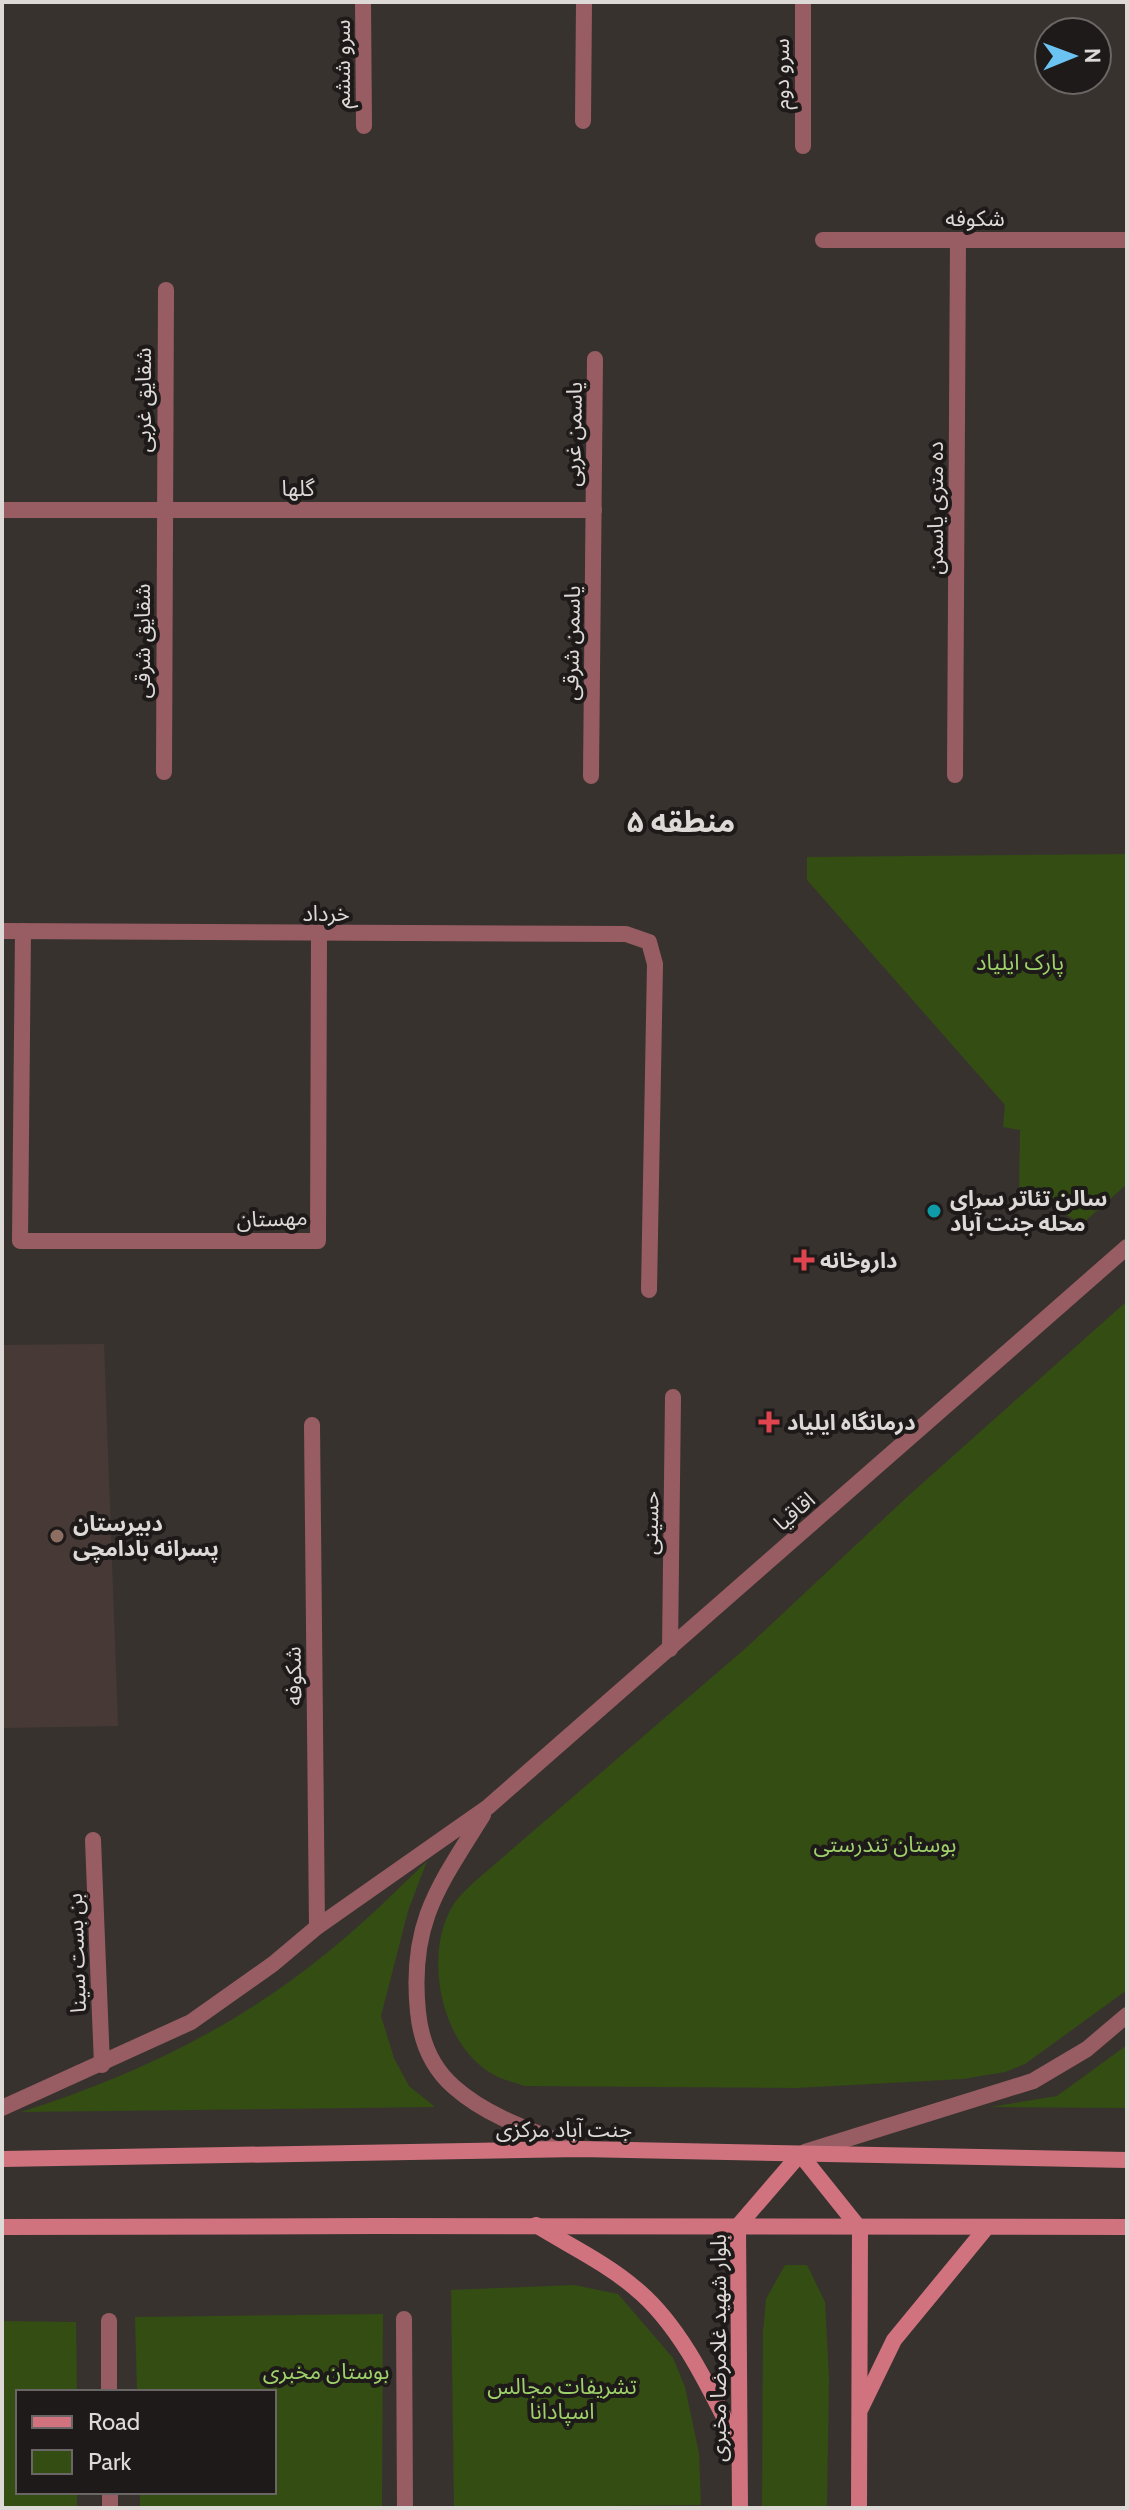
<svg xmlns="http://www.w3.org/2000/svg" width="1129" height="2510" font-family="Cabin,'Noto Sans Arabic',sans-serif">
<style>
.built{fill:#473a36}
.green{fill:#334d13}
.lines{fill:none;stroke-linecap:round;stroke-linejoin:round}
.minor{stroke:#985d63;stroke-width:16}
.secondary{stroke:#d0737e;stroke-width:16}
.culture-dot{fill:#0f9aa8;stroke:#1d1a19;stroke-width:3}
.health-dot{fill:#e0444e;stroke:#1d1a19;stroke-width:3}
.education-dot{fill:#8d6e63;stroke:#1d1a19;stroke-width:3}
.labels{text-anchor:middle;stroke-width:8;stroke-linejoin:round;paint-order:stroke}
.street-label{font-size:22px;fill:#ddd9d7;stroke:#1d1a19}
.park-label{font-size:22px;fill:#9fd16b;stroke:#1d1a19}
.poi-label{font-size:22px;font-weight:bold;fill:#ddd9d7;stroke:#1d1a19;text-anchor:start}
.district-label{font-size:30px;font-weight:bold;fill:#ddd9d7;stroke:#1d1a19}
</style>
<rect width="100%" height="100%" fill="#38322f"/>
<!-- built -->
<path class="built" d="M 104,1344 L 118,1726 L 2,1728 L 2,1345 Z"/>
<!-- green -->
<g class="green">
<path d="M 1127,854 L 1127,1184 L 1082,1224 L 1019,1187 L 1020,1130 L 1003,1127 L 1005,1105 L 807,880 L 807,857 Z"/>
<path d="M 1127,1301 L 1127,1990 L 1025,2064 L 1005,2072 L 963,2079 L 796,2088 L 524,2086 C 514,2082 503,2080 494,2075 C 441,2046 423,1957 452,1907 C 457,1898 466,1890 473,1883 L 747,1647 L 907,1497 Z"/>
<path d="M 427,1861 L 408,1911 L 381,2016 L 394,2058 L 409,2086 L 435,2107 L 21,2112 C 132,2077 237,2027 328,1952 C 363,1924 395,1892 427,1861 Z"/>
<path d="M 1127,2045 L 1127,2108 L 990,2107 L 1057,2096 Z"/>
<path d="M 785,2265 L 807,2265 L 825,2302 L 829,2378 L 827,2508 L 762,2508 L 763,2331 L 766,2299 Z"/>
<path d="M 574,2285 L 618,2294 L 673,2358 L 685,2387 L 699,2453 L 701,2505 L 454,2508 L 451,2290 Z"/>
<path d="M 383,2314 L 382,2508 L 140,2508 L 140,2492 L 274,2492 L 274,2392 L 137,2392 L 135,2317 Z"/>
<path d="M 2,2321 L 76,2322 L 77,2392 L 18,2392 L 18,2492 L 77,2492 L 77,2508 L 2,2508 Z"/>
</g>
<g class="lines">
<!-- minor -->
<g class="minor">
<path d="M 363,2 L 364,126"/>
<path d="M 803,2 L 803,146"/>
<path d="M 583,121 L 584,2"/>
<path d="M 823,240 L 1127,240"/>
<path d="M 2,510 L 594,510"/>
<path d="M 164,772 L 166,290"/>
<path d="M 955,775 L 958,240"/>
<path d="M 591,776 L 595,359"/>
<path d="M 2,931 L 626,934 L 649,942 L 655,964 L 649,1290"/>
<path d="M 23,931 L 20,1241 L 318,1241 L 319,935"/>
<path d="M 312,1425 L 317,1927"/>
<path d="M 670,1649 L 673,1397"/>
<path d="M 483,1815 C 438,1887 409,1924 418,2012 C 421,2042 431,2067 454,2087 C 489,2118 536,2132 579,2149"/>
<path d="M 93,1840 L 102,2065"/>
<path d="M 2,2108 L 191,2022 L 273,1964 L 317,1927 L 488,1807 L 1127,1247"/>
<path d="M 805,2152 L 1033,2081 L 1087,2049 L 1127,2015"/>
<path d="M 404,2319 L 405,2508"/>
<path d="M 109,2321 L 109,2392"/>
<path d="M 110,2492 L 110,2508"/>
</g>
<!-- secondary -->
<g class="secondary">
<path d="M 2,2159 L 580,2149 L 1127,2160"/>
<path d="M 536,2225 C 568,2245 606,2263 635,2288 C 682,2326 712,2394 739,2447"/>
<path d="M 2,2227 C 377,2225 752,2227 1127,2227"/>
<path d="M 861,2408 L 894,2340 L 987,2227"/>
<path d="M 740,2508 L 738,2226 L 800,2154 L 860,2229 L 859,2508"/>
</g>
</g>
<!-- markers -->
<circle class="culture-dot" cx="934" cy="1211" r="8"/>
<g class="health-dot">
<path d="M800 1248h8v8h8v8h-8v8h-8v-8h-8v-8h8z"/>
<path d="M765 1410h8v8h8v8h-8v8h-8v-8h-8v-8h8z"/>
</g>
<circle class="education-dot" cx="57" cy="1536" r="8"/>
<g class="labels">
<!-- street labels -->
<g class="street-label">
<text transform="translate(342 64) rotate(-90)" y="8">سرو ششم</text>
<text transform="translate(781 74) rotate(-90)" y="8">سرو دوم</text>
<text x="975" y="226">شکوفه</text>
<text transform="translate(143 400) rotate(-90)" y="8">شقایق غربی</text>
<text transform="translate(573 434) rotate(-89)" y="8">یاسمن غربی</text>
<text x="298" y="496">گلها</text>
<text transform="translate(935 508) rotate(-90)" y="8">ده متری یاسمن</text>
<text transform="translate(142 641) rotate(-90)" y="8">شقایق شرقی</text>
<text transform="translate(571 643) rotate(-89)" y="8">یاسمن شرقی</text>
<text x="326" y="921">خرداد</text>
<text transform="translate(272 1218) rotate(-2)" y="8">مهستان</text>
<text transform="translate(794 1511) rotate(-41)" y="8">اقاقیا</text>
<text transform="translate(650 1523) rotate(-89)" y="8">حسینی</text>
<text transform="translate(293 1676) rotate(-91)" y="8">شکوفه</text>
<text transform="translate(76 1953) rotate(-92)" y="8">بن بست سینا</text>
<text x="564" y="2137">جنت آباد مرکزی</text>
<text transform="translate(718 2348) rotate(-90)" y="8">بلوار شهید غلامرضا مخبری</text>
</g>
<!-- park labels -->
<g class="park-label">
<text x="1020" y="970">پارک ایلیاد</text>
<text x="885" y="1852">بوستان تندرستی</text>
<text x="326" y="2379">بوستان مخبری</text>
<text x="562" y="2394">تشریفات مجالس<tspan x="562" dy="25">اسپادانا</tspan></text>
</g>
<!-- poi labels -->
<g class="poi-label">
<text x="950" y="1206">سالن تئاتر سرای<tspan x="950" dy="25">محله جنت آباد</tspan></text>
<text x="820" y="1268">داروخانه</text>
<text x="787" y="1430">درمانگاه ایلیاد</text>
<text x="73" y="1531">دبیرستان<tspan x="73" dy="25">پسرانه بادامچی</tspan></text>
</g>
<!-- district labels -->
<g class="district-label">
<text x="681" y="832">منطقه ۵</text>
</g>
</g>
<!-- border -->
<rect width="1129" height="2510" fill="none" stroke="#ddd9d7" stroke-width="8"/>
<!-- legend -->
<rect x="16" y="2390" width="260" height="104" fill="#1d1a19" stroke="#6a6665" stroke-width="2"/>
<rect x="32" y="2416" width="40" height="12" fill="#d0737e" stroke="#6a6665" stroke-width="2"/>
<text x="88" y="2430" font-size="24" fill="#ddd9d7">Road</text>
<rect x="32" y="2450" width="40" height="24" fill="#334d13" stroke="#6a6665" stroke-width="2"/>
<text x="88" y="2470" font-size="24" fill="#ddd9d7">Park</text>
<!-- north arrow -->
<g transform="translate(1073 56) rotate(89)"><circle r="38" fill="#1d1a19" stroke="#6a6665" stroke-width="2"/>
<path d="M0-6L14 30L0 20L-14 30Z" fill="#6bc3f2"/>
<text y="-12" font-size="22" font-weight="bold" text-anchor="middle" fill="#ddd9d7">N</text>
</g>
</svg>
